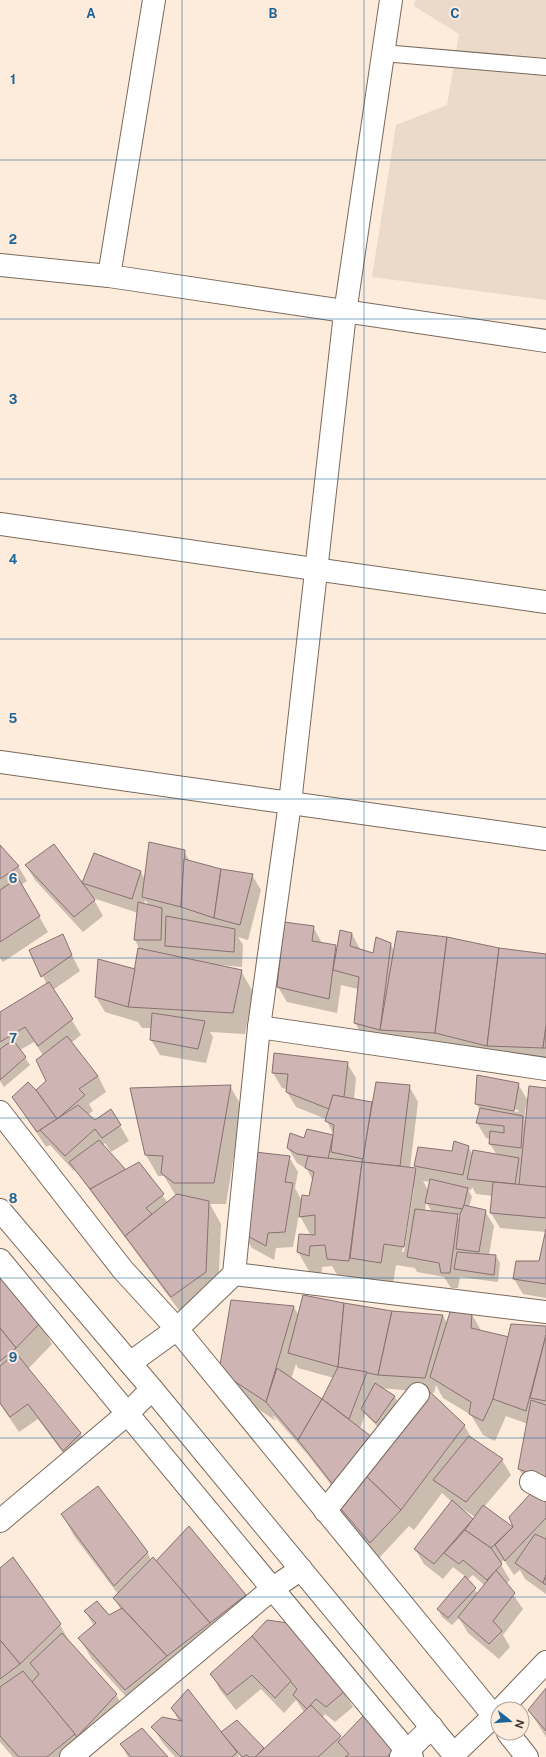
<svg xmlns="http://www.w3.org/2000/svg" width="546" height="1757" font-family="'Public Sans',sans-serif">
<style>
.education{fill:#ebdac9}
.shadow{fill:#0003;fill-rule:evenodd}
.building{fill:#ceb5b4;stroke:#887170}
.lines{fill:none;stroke-linecap:round;stroke-linejoin:round}
.lane-casing{stroke:#7a6a5c;stroke-width:18}
.street-casing{stroke:#7a6a5c;stroke-width:24}
.secondary-casing{stroke:#7a6a5c;stroke-width:24}
.lane{stroke:#fff;stroke-width:16}
.street{stroke:#fff;stroke-width:22}
.secondary{stroke:#fff;stroke-width:22}
.grid{fill:none;stroke:#1c6397;stroke-width:1;stroke-opacity:0.55}
.grid-label{font-size:13px;text-anchor:middle;font-weight:bold;fill:#1c6397;stroke:#fdebdb;stroke-width:4;stroke-linejoin:round;paint-order:stroke}
</style>
<rect width="100%" height="100%" fill="#fdebdb"/>
<!-- education -->
<path class="education" d="M 415,0 L 546,0 L 546,300 L 372,277 L 396,125 L 447,105 L 459,34 L 414,6 Z"/>
<!-- shadow -->
<g class="shadow">
<path d="M 0,847 L 18,866 L 27,881 L 21,885 L 48,932 L 3,962 L 0,958 Z"/>
<path d="M 184,851 L 190,862 L 221,870 L 252,875 L 261,890 L 248,940 L 238,937 L 243,945 L 242,967 L 220,965 L 220,966 L 241,971 L 253,992 L 245,1034 L 210,1032 L 213,1037 L 206,1063 L 160,1055 L 151,1040 L 152,1028 L 142,1028 L 138,1022 L 105,1012 L 96,997 L 135,970 L 140,950 L 135,940 L 138,913 L 93,898 L 103,916 L 83,932 L 35,880 L 26,865 L 82,885 L 95,854 L 141,872 L 145,880 ZM 145,900 L 149,906 L 144,905 Z"/>
<path d="M 313,927 L 322,943 L 335,946 L 338,950 L 352,934 L 360,949 L 374,954 L 390,943 L 394,951 L 499,949 L 546,956 L 546,1070 L 364,1038 L 355,1023 L 358,989 L 341,985 L 337,1013 L 287,1002 L 278,987 Z"/>
<path d="M 62,936 L 80,971 L 53,990 L 81,1035 L 71,1043 L 98,1076 L 106,1092 L 89,1104 L 93,1111 L 88,1115 L 95,1122 L 111,1110 L 129,1141 L 111,1152 L 105,1143 L 103,1145 L 126,1171 L 139,1164 L 168,1203 L 176,1196 L 164,1176 L 158,1176 L 146,1155 L 230,1086 L 242,1107 L 226,1204 L 210,1204 L 221,1224 L 218,1293 L 184,1317 L 75,1170 L 74,1171 L 50,1145 L 46,1147 L 13,1097 L 36,1091 L 47,1082 L 43,1055 L 34,1042 L 20,1050 L 30,1065 L 4,1087 L 0,1081 L 0,1014 L 47,985 L 31,951 Z"/>
<path d="M 347,1063 L 356,1078 L 354,1100 L 373,1103 L 409,1086 L 418,1102 L 410,1168 L 417,1169 L 415,1166 L 468,1147 L 473,1155 L 497,1155 L 490,1144 L 491,1139 L 486,1138 L 477,1123 L 480,1110 L 476,1103 L 518,1084 L 528,1101 L 546,1089 L 546,1232 L 500,1228 L 491,1213 L 493,1196 L 476,1194 L 472,1187 L 471,1190 L 468,1189 L 472,1197 L 469,1207 L 485,1211 L 494,1226 L 489,1255 L 496,1256 L 500,1263 L 498,1282 L 460,1277 L 458,1288 L 451,1288 L 444,1277 L 417,1272 L 415,1268 L 396,1265 L 393,1284 L 340,1280 L 332,1266 L 322,1267 L 321,1277 L 310,1273 L 298,1252 L 311,1236 L 299,1214 L 293,1247 L 276,1248 L 274,1260 L 252,1248 L 243,1233 L 289,1157 L 298,1172 L 295,1188 L 302,1201 L 310,1197 L 313,1181 L 307,1169 L 297,1163 L 288,1148 L 304,1139 L 334,1136 L 326,1119 L 296,1107 L 287,1092 L 287,1089 L 282,1088 L 273,1073 ZM 485,1104 L 519,1110 L 518,1112 L 485,1106 ZM 526,1105 L 528,1105 L 526,1123 L 524,1119 ZM 423,1181 L 431,1182 L 429,1192 ZM 412,1187 L 414,1187 L 404,1252 L 402,1252 ZM 426,1202 L 432,1212 L 425,1211 ZM 457,1215 L 461,1215 L 460,1220 Z"/>
<path d="M 546,1233 L 546,1298 L 523,1294 L 514,1279 L 539,1262 Z"/>
<path d="M 0,1277 L 40,1323 L 52,1344 L 28,1369 L 80,1433 L 89,1449 L 72,1465 L 38,1419 L 19,1432 L 0,1404 Z"/>
<path d="M 232,1301 L 294,1307 L 299,1316 L 392,1312 L 443,1316 L 447,1323 L 471,1313 L 482,1332 L 509,1338 L 546,1327 L 546,1490 L 528,1484 L 519,1469 L 528,1424 L 506,1416 L 495,1441 L 483,1435 L 471,1415 L 443,1398 L 436,1385 L 434,1393 L 429,1392 L 464,1425 L 472,1439 L 502,1460 L 511,1475 L 484,1507 L 515,1530 L 546,1502 L 546,1594 L 525,1579 L 520,1570 L 514,1575 L 504,1560 L 500,1563 L 510,1580 L 506,1584 L 523,1609 L 503,1635 L 510,1647 L 499,1659 L 468,1633 L 459,1618 L 452,1625 L 442,1617 L 438,1609 L 466,1577 L 453,1567 L 443,1579 L 424,1564 L 415,1549 L 452,1502 L 442,1493 L 414,1530 L 409,1526 L 379,1558 L 346,1519 L 337,1504 L 342,1499 L 308,1455 L 276,1418 L 272,1415 L 276,1421 L 233,1392 ZM 296,1364 L 298,1368 L 334,1378 L 323,1400 L 291,1379 ZM 380,1388 L 428,1392 L 375,1440 L 360,1429 L 365,1414 L 381,1430 L 399,1405 L 395,1397 ZM 463,1509 L 475,1517 L 473,1520 L 462,1510 ZM 473,1575 L 484,1585 L 478,1594 L 467,1580 Z"/>
<path d="M 62,1514 L 147,1552 L 151,1560 L 156,1562 L 189,1527 L 246,1596 L 258,1617 L 138,1710 L 92,1659 L 79,1638 L 94,1626 L 85,1611 L 108,1617 L 121,1610 L 114,1598 L 118,1594 L 74,1536 Z"/>
<path d="M 13,1559 L 60,1625 L 72,1646 L 116,1695 L 129,1716 L 90,1757 L 88,1755 L 85,1757 L 13,1757 L 0,1742 L 0,1569 Z"/>
<path d="M 268,1621 L 344,1692 L 353,1707 L 335,1722 L 325,1714 L 322,1718 L 342,1740 L 392,1751 L 396,1757 L 241,1757 L 238,1753 L 239,1757 L 175,1757 L 162,1742 L 153,1727 L 179,1722 L 172,1708 L 221,1733 L 264,1750 L 304,1712 L 296,1700 L 284,1713 L 261,1689 L 236,1710 L 220,1690 L 212,1674 Z"/>
<path d="M 546,1690 L 546,1737 L 529,1710 Z"/>
<path d="M 121,1744 L 167,1757 L 128,1757 Z"/>
</g>
<!-- building -->
<g class="building">
<path d="M 149,842 L 185,850 L 181,907 L 142,897 Z"/>
<path d="M 54,844 L 95,900 L 74,917 L 25,865 Z"/>
<path d="M 0,845 L 19,866 L 0,879 Z"/>
<path d="M 94,853 L 141,871 L 132,899 L 82,883 Z"/>
<path d="M 184,859 L 221,869 L 214,918 L 181,907 Z"/>
<path d="M 221,869 L 253,874 L 240,925 L 214,918 Z"/>
<path d="M 18,878 L 40,916 L 0,942 L 0,890 Z"/>
<path d="M 138,902 L 162,908 L 161,940 L 134,940 Z"/>
<path d="M 166,916 L 235,929 L 234,952 L 165,946 Z"/>
<path d="M 284,922 L 314,926 L 312,941 L 336,945 L 329,999 L 277,987 Z"/>
<path d="M 340,930 L 352,933 L 350,946 L 373,953 L 376,937 L 391,943 L 380,1030 L 354,1023 L 359,977 L 333,970 Z"/>
<path d="M 397,931 L 447,937 L 435,1033 L 380,1030 Z"/>
<path d="M 63,934 L 72,955 L 41,977 L 29,950 Z"/>
<path d="M 447,937 L 499,948 L 487,1046 L 435,1033 Z"/>
<path d="M 138,948 L 242,970 L 233,1013 L 128,1007 Z"/>
<path d="M 499,948 L 546,954 L 546,1026 L 543,1048 L 487,1046 Z"/>
<path d="M 98,959 L 135,969 L 128,1007 L 95,997 Z"/>
<path d="M 49,982 L 73,1019 L 38,1046 L 25,1027 L 0,1042 L 0,1012 Z"/>
<path d="M 152,1013 L 205,1021 L 198,1049 L 150,1040 Z"/>
<path d="M 546,1026 L 546,1048 L 543,1048 Z"/>
<path d="M 67,1036 L 98,1076 L 79,1089 L 85,1095 L 57,1119 L 36,1090 L 46,1081 L 36,1060 Z"/>
<path d="M 13,1040 L 26,1057 L 0,1080 L 0,1049 Z"/>
<path d="M 274,1053 L 348,1062 L 344,1097 L 333,1095 L 329,1109 L 286,1092 L 288,1074 L 272,1073 Z"/>
<path d="M 477,1075 L 519,1083 L 514,1111 L 475,1104 Z"/>
<path d="M 28,1082 L 36,1090 L 57,1119 L 37,1132 L 12,1097 Z"/>
<path d="M 376,1082 L 410,1085 L 400,1166 L 362,1162 Z"/>
<path d="M 231,1085 L 214,1183 L 174,1183 L 161,1173 L 163,1156 L 145,1155 L 130,1088 Z"/>
<path d="M 529,1086 L 546,1088 L 546,1187 L 519,1185 Z"/>
<path d="M 333,1095 L 372,1102 L 363,1159 L 331,1152 L 334,1125 L 325,1121 Z"/>
<path d="M 78,1105 L 95,1120 L 111,1109 L 121,1125 L 102,1138 L 95,1129 L 65,1156 L 40,1130 Z"/>
<path d="M 480,1108 L 523,1116 L 521,1148 L 489,1144 L 490,1131 L 504,1133 L 504,1126 L 476,1123 Z"/>
<path d="M 307,1129 L 333,1135 L 328,1159 L 297,1154 L 287,1148 L 290,1133 L 304,1138 Z"/>
<path d="M 99,1140 L 126,1170 L 90,1189 L 69,1162 Z"/>
<path d="M 454,1141 L 469,1146 L 463,1175 L 414,1166 L 418,1147 L 452,1151 Z"/>
<path d="M 473,1150 L 519,1158 L 515,1184 L 467,1179 Z"/>
<path d="M 255,1152 L 290,1156 L 285,1182 L 293,1183 L 285,1232 L 268,1233 L 266,1246 L 242,1233 Z"/>
<path d="M 308,1156 L 362,1162 L 349,1261 L 327,1259 L 325,1245 L 310,1246 L 309,1256 L 297,1252 L 299,1234 L 315,1235 L 315,1215 L 299,1217 L 302,1195 L 309,1196 L 314,1172 L 305,1168 Z"/>
<path d="M 139,1162 L 164,1194 L 146,1208 L 152,1214 L 125,1236 L 90,1189 Z"/>
<path d="M 362,1162 L 416,1168 L 404,1247 L 384,1244 L 381,1263 L 350,1258 Z"/>
<path d="M 430,1179 L 468,1188 L 463,1209 L 425,1203 Z"/>
<path d="M 493,1182 L 546,1187 L 546,1218 L 490,1213 Z"/>
<path d="M 177,1194 L 209,1201 L 206,1272 L 171,1297 L 125,1236 Z"/>
<path d="M 464,1205 L 486,1210 L 479,1252 L 456,1249 L 460,1214 Z"/>
<path d="M 415,1209 L 458,1214 L 450,1273 L 441,1273 L 439,1263 L 407,1257 Z"/>
<path d="M 546,1229 L 546,1284 L 513,1279 L 516,1261 L 539,1261 Z"/>
<path d="M 457,1252 L 496,1255 L 494,1275 L 454,1269 Z"/>
<path d="M 0,1276 L 41,1322 L 16,1348 L 0,1328 Z"/>
<path d="M 303,1295 L 344,1303 L 338,1367 L 288,1353 Z"/>
<path d="M 231,1300 L 294,1306 L 266,1402 L 219,1371 Z"/>
<path d="M 344,1303 L 392,1311 L 378,1375 L 338,1367 Z"/>
<path d="M 392,1311 L 443,1315 L 425,1378 L 378,1375 Z"/>
<path d="M 450,1312 L 472,1312 L 471,1328 L 509,1337 L 493,1399 L 483,1421 L 469,1414 L 471,1402 L 430,1377 Z"/>
<path d="M 511,1324 L 546,1326 L 546,1335 L 526,1411 L 493,1399 Z"/>
<path d="M 0,1328 L 16,1348 L 0,1361 Z"/>
<path d="M 546,1335 L 546,1401 L 530,1398 Z"/>
<path d="M 16,1353 L 81,1433 L 63,1451 L 28,1404 L 10,1417 L 0,1403 L 0,1366 Z"/>
<path d="M 338,1367 L 367,1372 L 349,1419 L 322,1399 Z"/>
<path d="M 277,1368 L 322,1399 L 298,1440 L 266,1402 Z"/>
<path d="M 375,1383 L 395,1396 L 376,1423 L 361,1409 Z"/>
<path d="M 428,1390 L 465,1425 L 401,1510 L 366,1476 Z"/>
<path d="M 322,1399 L 376,1440 L 338,1491 L 298,1440 Z"/>
<path d="M 531,1400 L 546,1405 L 546,1478 L 518,1469 Z"/>
<path d="M 469,1436 L 503,1459 L 466,1502 L 433,1480 Z"/>
<path d="M 366,1476 L 401,1510 L 370,1543 L 336,1503 Z"/>
<path d="M 98,1486 L 148,1552 L 114,1586 L 61,1514 Z"/>
<path d="M 533,1491 L 546,1501 L 546,1518 L 505,1561 L 495,1545 L 513,1527 L 509,1517 Z"/>
<path d="M 452,1500 L 473,1519 L 434,1564 L 414,1549 Z"/>
<path d="M 483,1505 L 513,1527 L 491,1548 L 465,1530 Z"/>
<path d="M 189,1526 L 246,1595 L 210,1623 L 156,1561 Z"/>
<path d="M 465,1530 L 491,1548 L 502,1564 L 487,1580 L 463,1560 L 459,1564 L 444,1553 Z"/>
<path d="M 535,1534 L 546,1539 L 546,1575 L 543,1583 L 515,1563 Z"/>
<path d="M 13,1557 L 61,1624 L 20,1664 L 0,1640 L 0,1568 Z"/>
<path d="M 153,1557 L 210,1623 L 167,1656 L 113,1598 Z"/>
<path d="M 496,1570 L 515,1593 L 493,1621 L 502,1631 L 489,1644 L 458,1617 Z"/>
<path d="M 546,1575 L 546,1585 L 543,1583 Z"/>
<path d="M 465,1576 L 476,1588 L 448,1618 L 437,1609 Z"/>
<path d="M 97,1601 L 109,1615 L 122,1608 L 167,1656 L 125,1690 L 78,1638 L 96,1623 L 84,1611 Z"/>
<path d="M 267,1620 L 288,1623 L 345,1691 L 326,1707 L 316,1699 L 307,1709 L 293,1695 L 297,1689 L 252,1636 Z"/>
<path d="M 62,1633 L 117,1694 L 77,1737 L 32,1682 L 39,1674 L 30,1663 Z"/>
<path d="M 252,1636 L 291,1681 L 275,1698 L 252,1675 L 227,1695 L 210,1674 Z"/>
<path d="M 0,1640 L 20,1664 L 0,1679 Z"/>
<path d="M 23,1671 L 75,1734 L 47,1757 L 19,1757 L 0,1736 L 0,1687 Z"/>
<path d="M 546,1688 L 546,1731 L 528,1710 Z"/>
<path d="M 188,1689 L 237,1752 L 232,1757 L 181,1757 L 151,1727 L 162,1717 L 182,1721 L 171,1708 Z"/>
<path d="M 311,1705 L 341,1736 L 318,1757 L 255,1757 Z"/>
<path d="M 363,1716 L 393,1750 L 387,1757 L 345,1757 L 349,1754 L 338,1742 Z"/>
<path d="M 237,1720 L 264,1748 L 255,1757 L 249,1757 L 247,1755 L 242,1757 L 221,1732 Z"/>
<path d="M 142,1728 L 168,1757 L 131,1757 L 120,1744 Z"/>
</g>
<g class="lines">
<!-- lane casing -->
<g class="lane-casing">
<path id="lane" d="M 383,53 L 546,67"/>
</g>
<!-- street casing -->
<g class="street-casing">
<g id="street">
<path d="M 109,276 L 154,0"/>
<path d="M 0,524 L 546,602"/>
<path d="M 0,762 L 546,839"/>
<path d="M 259,1027 L 546,1069"/>
<path d="M 0,1112 L 123,1270 L 177,1329 L 498,1721"/>
<path d="M 0,1260 L 412,1757"/>
<path d="M 234,1274 L 546,1312"/>
<path d="M 130,1363 L 177,1329 L 234,1274 L 259,1027 L 290,803 L 345,313 L 391,0"/>
<path d="M 531,1482 L 546,1490"/>
<path d="M 325,1511 L 418,1394"/>
<path d="M 0,1521 L 127,1414 L 152,1389"/>
<path d="M 501,1709 L 546,1662"/>
<path d="M 508,1733 L 527,1757"/>
<path d="M 454,1754 L 498,1712"/>
<path d="M 71,1757 L 272,1589 L 301,1569"/>
<path d="M 401,1757 L 432,1727"/>
</g>
</g>
<!-- secondary casing -->
<g class="secondary-casing">
<g id="secondary">
<path d="M 0,265 L 109,276 L 546,341"/>
<path d="M 0,1210 L 152,1389 L 456,1757"/>
</g>
</g>
<!-- lane -->
<use href="#lane" class="lane"/>
<!-- street -->
<use href="#street" class="street"/>
<!-- secondary -->
<use href="#secondary" class="secondary"/>
</g>
<!-- grid -->
<path class="grid" d="M 182,0 L 182,1757M 364,0 L 364,1757M 0,160 L 546,160M 0,319 L 546,319M 0,479 L 546,479M 0,639 L 546,639M 0,799 L 546,799M 0,958 L 546,958M 0,1118 L 546,1118M 0,1278 L 546,1278M 0,1438 L 546,1438M 0,1597 L 546,1597"/>
<g class="grid-label">
<text x="91" y="18">A</text>
<text x="273" y="18">B</text>
<text x="455" y="18">C</text>
<text x="13" y="84">1</text>
<text x="13" y="244">2</text>
<text x="13" y="404">3</text>
<text x="13" y="564">4</text>
<text x="13" y="723">5</text>
<text x="13" y="883">6</text>
<text x="13" y="1043">7</text>
<text x="13" y="1203">8</text>
<text x="13" y="1362">9</text>
</g>
<!-- north arrow -->
<g transform="translate(510 1721) rotate(107)"><circle r="19" fill="#fdebdb" stroke="#b1a498"/>
<path d="M0-3L7 15L0 10L-7 15Z" fill="#1c6397"/>
<text y="-6" font-size="11" font-weight="bold" text-anchor="middle" fill="#403933">N</text>
</g>
</svg>
